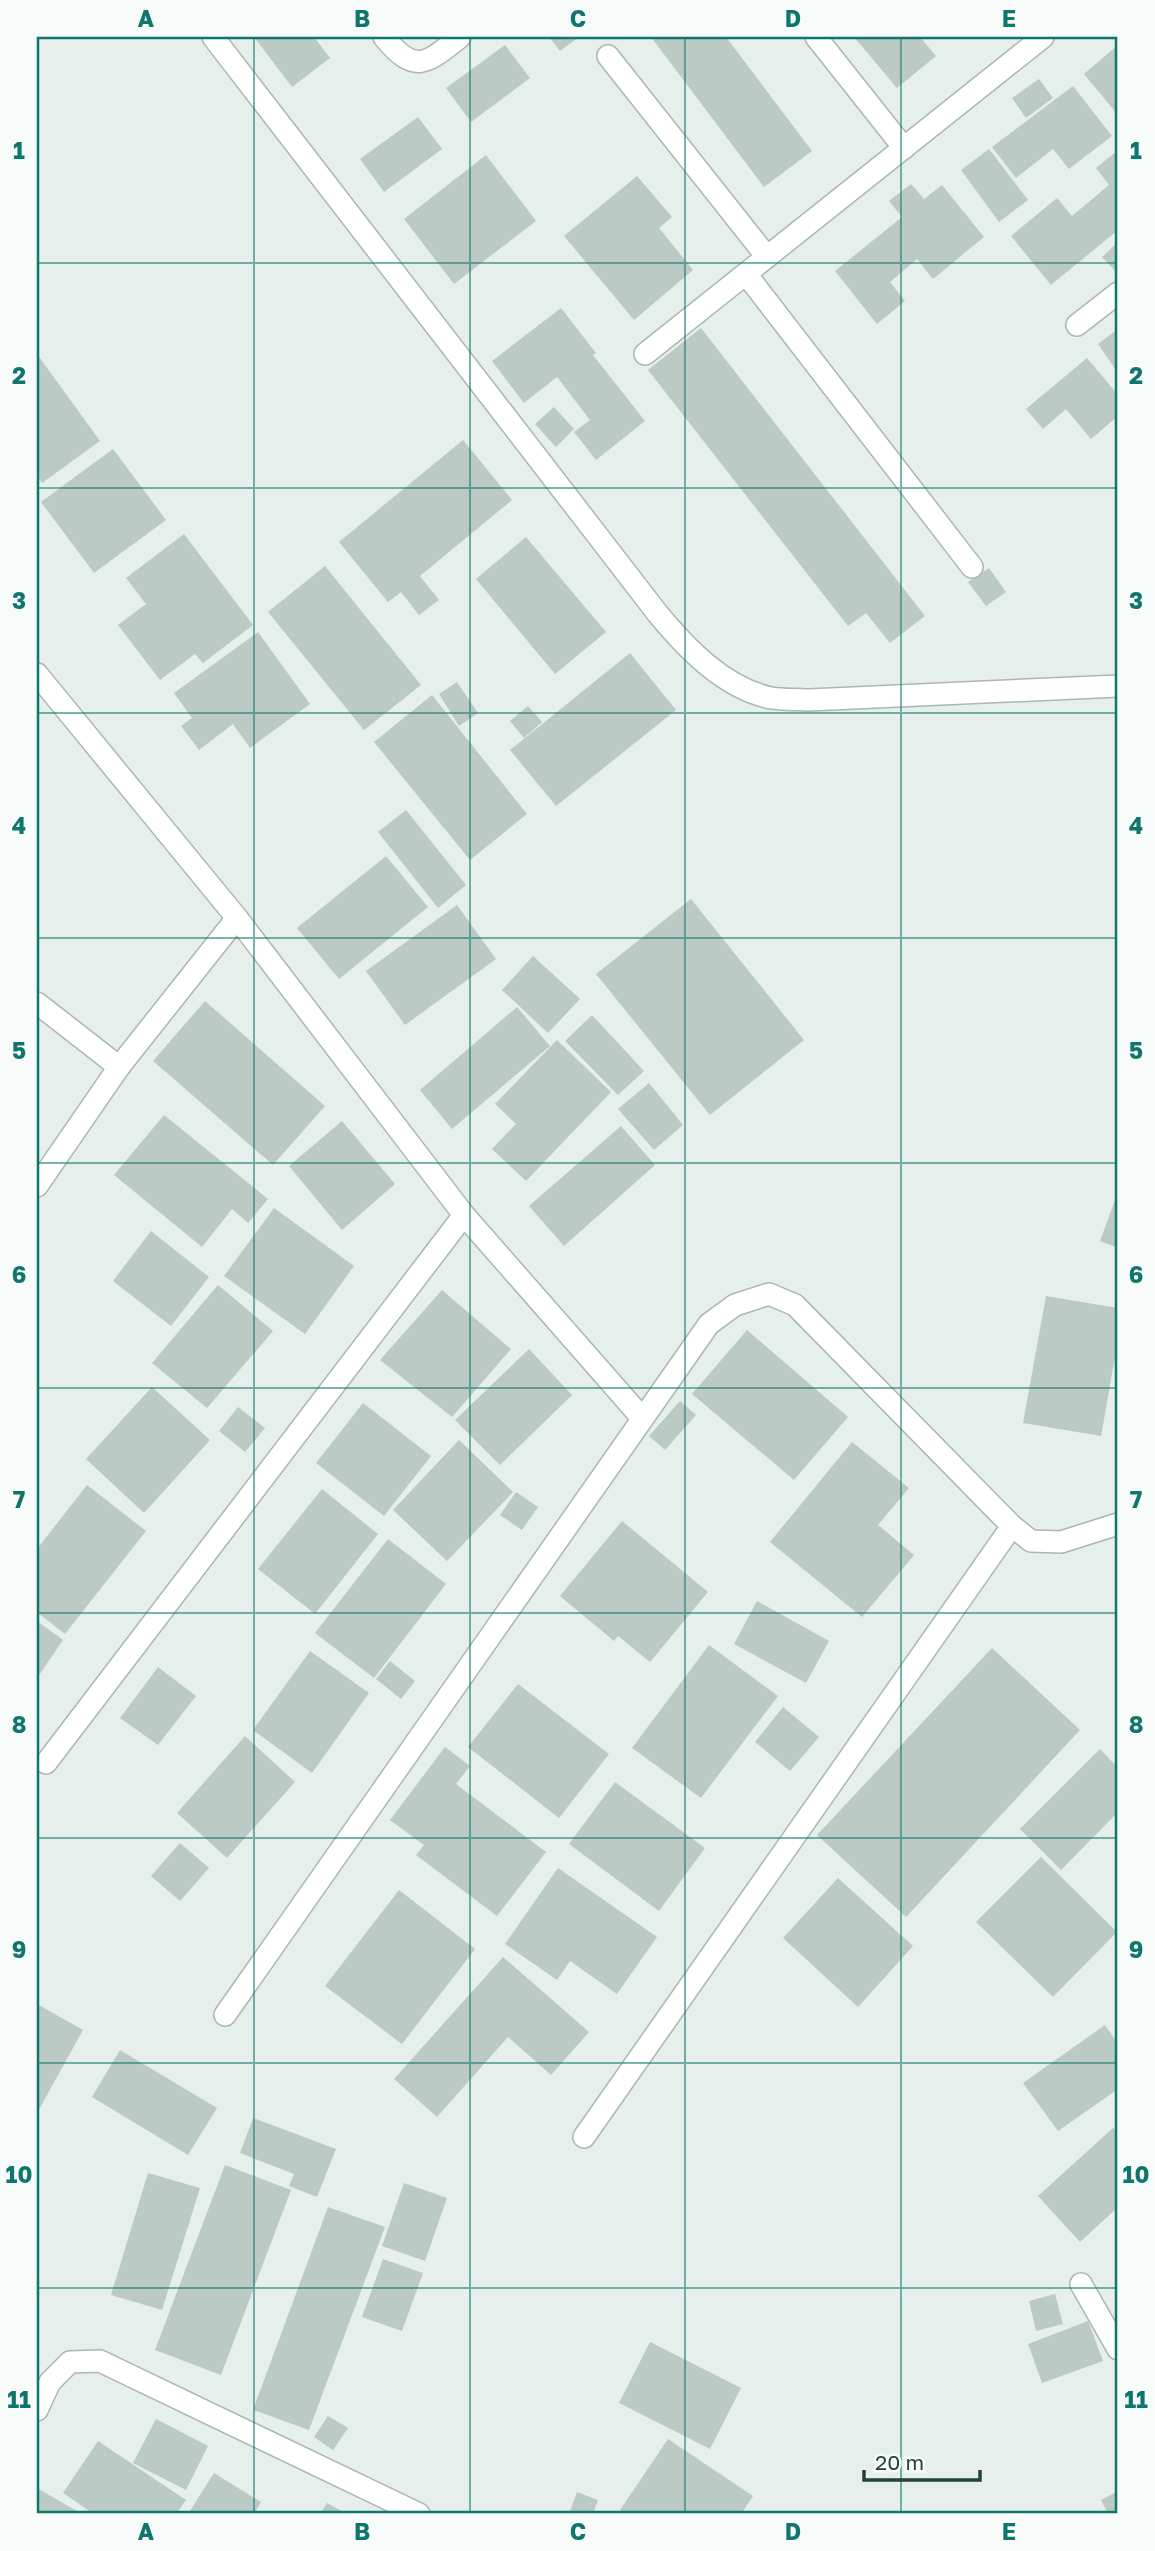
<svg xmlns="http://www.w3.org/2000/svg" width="1155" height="2551" font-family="'Golos Text',sans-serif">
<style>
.building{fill:#bbcac4}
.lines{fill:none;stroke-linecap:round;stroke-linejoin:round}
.minor-casing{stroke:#a8b8b2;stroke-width:24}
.minor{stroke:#fff;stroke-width:21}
.grid{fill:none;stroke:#0f766e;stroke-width:2;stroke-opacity:0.55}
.neatline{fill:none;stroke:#0f766e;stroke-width:2.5}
.grid-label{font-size:23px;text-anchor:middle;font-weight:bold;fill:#0f766e}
</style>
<rect width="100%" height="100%" fill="#e6efeb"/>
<!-- building -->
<g class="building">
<path d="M 254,37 L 314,37 L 330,58 L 292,87 Z"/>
<path d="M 549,37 L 579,37 L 560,51 Z"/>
<path d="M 651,37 L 726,37 L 812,151 L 764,187 Z"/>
<path d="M 854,37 L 920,37 L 936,56 L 897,88 Z"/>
<path d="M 505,45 L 530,78 L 471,122 L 446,88 Z"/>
<path d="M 1118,45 L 1118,115 L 1084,74 Z"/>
<path d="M 1039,79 L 1053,98 L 1026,118 L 1012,98 Z"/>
<path d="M 1073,86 L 1112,136 L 1069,169 L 1053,149 L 1016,178 L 992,147 Z"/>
<path d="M 418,117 L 442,149 L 384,192 L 360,159 Z"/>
<path d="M 989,149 L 1028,200 L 999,222 L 961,170 Z"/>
<path d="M 1118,150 L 1118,230 L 1051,285 L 1011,236 L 1057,198 L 1072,216 L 1109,185 L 1096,168 Z"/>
<path d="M 486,155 L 536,221 L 454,284 L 404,219 Z"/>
<path d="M 637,176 L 672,217 L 659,228 L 693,270 L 634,320 L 564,236 Z"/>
<path d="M 911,184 L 924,199 L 942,185 L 984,237 L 933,279 L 917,259 L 890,282 L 905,301 L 877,324 L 835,271 L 902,217 L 889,201 Z"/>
<path d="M 1118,242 L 1118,274 L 1102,257 Z"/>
<path d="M 561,308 L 596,353 L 593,355 L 645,421 L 596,460 L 574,432 L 590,420 L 557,377 L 524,403 L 492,361 Z"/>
<path d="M 701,328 L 925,616 L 890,643 L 866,613 L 848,626 L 648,370 Z"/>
<path d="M 1118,329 L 1118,373 L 1098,344 Z"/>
<path d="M 37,354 L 100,441 L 42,483 L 37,476 Z"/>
<path d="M 1087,358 L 1118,395 L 1118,416 L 1091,439 L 1066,409 L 1043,429 L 1026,409 Z"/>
<path d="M 554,407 L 574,429 L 556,447 L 535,424 Z"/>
<path d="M 463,440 L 512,500 L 420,576 L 439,600 L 419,615 L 401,592 L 388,602 L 339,542 Z"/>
<path d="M 113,449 L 166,520 L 94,573 L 41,502 Z"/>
<path d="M 184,534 L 253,625 L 203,663 L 195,654 L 160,680 L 118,625 L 146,604 L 126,578 Z"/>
<path d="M 526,537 L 606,632 L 555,674 L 476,579 Z"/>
<path d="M 325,566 L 421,685 L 364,730 L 268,612 Z"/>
<path d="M 989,568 L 1006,592 L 986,606 L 968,582 Z"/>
<path d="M 258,632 L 310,704 L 250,748 L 233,724 L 199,750 L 181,726 L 192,718 L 174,693 Z"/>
<path d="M 630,653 L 676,710 L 556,806 L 510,750 Z"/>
<path d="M 457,682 L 478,713 L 459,726 L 439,694 Z"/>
<path d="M 432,695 L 527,814 L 470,860 L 374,742 Z"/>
<path d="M 528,706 L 542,722 L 524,738 L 510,721 Z"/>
<path d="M 406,810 L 466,885 L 438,908 L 378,832 Z"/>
<path d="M 386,856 L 428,907 L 339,979 L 297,928 Z"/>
<path d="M 691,899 L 804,1040 L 710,1115 L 596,974 Z"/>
<path d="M 457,905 L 496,959 L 405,1025 L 366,971 Z"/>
<path d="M 533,956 L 580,999 L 548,1033 L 502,990 Z"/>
<path d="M 205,1001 L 325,1106 L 273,1165 L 153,1061 Z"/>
<path d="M 517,1007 L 550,1046 L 452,1129 L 420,1090 Z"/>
<path d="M 592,1015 L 644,1071 L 618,1095 L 565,1041 Z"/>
<path d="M 557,1040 L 611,1092 L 526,1181 L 492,1149 L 516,1124 L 495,1104 Z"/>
<path d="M 649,1083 L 683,1125 L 654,1150 L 618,1109 Z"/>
<path d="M 164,1115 L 268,1199 L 248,1223 L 232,1209 L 202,1247 L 114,1175 Z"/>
<path d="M 342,1121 L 395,1184 L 342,1230 L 289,1166 Z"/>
<path d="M 621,1126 L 655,1165 L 564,1246 L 529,1206 Z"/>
<path d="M 1118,1192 L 1118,1248 L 1100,1241 Z"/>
<path d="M 274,1208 L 354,1266 L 305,1334 L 224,1276 Z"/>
<path d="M 151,1231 L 209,1277 L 171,1326 L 113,1281 Z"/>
<path d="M 218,1285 L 273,1331 L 207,1408 L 152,1363 Z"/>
<path d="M 442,1290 L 511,1349 L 452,1417 L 380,1360 Z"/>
<path d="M 1046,1296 L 1118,1308 L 1118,1340 L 1101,1436 L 1023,1423 Z"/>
<path d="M 747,1330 L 848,1417 L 794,1480 L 692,1394 Z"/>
<path d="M 529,1349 L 572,1395 L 500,1465 L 455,1420 Z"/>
<path d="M 152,1387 L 210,1440 L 144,1513 L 86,1459 Z"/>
<path d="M 680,1401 L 696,1415 L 665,1450 L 649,1436 Z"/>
<path d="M 363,1403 L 431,1456 L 384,1516 L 316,1463 Z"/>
<path d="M 238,1407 L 265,1428 L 245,1452 L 219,1431 Z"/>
<path d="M 459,1440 L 513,1492 L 447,1561 L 393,1510 Z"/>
<path d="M 852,1442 L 909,1488 L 878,1525 L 914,1555 L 862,1617 L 770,1542 Z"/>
<path d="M 87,1485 L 146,1531 L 65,1634 L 37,1612 L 37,1549 Z"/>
<path d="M 322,1489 L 378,1534 L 315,1614 L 258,1569 Z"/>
<path d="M 516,1492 L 538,1507 L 522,1530 L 500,1515 Z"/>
<path d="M 622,1521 L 708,1592 L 650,1662 L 618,1636 L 614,1641 L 560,1596 Z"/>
<path d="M 388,1539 L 446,1584 L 374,1678 L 315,1633 Z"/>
<path d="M 757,1601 L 829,1641 L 806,1683 L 734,1644 Z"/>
<path d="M 37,1621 L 63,1640 L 37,1678 Z"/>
<path d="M 709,1645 L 778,1696 L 701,1798 L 632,1748 Z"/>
<path d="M 992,1648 L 1080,1730 L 906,1917 L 817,1835 Z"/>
<path d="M 310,1651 L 369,1693 L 312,1773 L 253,1730 Z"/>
<path d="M 390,1661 L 415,1681 L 401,1699 L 376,1679 Z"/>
<path d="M 158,1667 L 196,1696 L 158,1745 L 120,1718 Z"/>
<path d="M 518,1684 L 609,1754 L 559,1818 L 468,1747 Z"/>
<path d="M 783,1707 L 819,1737 L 790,1771 L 755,1742 Z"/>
<path d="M 245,1736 L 295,1782 L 227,1858 L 177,1813 Z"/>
<path d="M 445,1747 L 470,1766 L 456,1784 L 546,1852 L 497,1916 L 416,1855 L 424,1845 L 390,1820 Z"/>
<path d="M 1100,1749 L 1118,1768 L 1118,1812 L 1061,1870 L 1020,1829 Z"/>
<path d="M 615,1782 L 705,1848 L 659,1911 L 569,1844 Z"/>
<path d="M 180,1843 L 209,1868 L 180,1901 L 151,1876 Z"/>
<path d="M 1041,1857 L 1117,1932 L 1053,1997 L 976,1922 Z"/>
<path d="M 558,1868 L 657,1937 L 617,1994 L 570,1961 L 557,1980 L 505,1944 Z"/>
<path d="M 838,1878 L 913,1946 L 858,2007 L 783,1938 Z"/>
<path d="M 399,1890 L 475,1949 L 402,2044 L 325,1986 Z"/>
<path d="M 503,1957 L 589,2032 L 551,2075 L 508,2037 L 437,2117 L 394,2079 Z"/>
<path d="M 37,2004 L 83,2030 L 37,2113 Z"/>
<path d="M 1105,2025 L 1118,2044 L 1118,2089 L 1058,2131 L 1023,2083 Z"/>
<path d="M 120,2050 L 217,2108 L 188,2155 L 92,2097 Z"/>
<path d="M 253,2118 L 336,2149 L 317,2197 L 289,2186 L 294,2174 L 240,2153 Z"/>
<path d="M 1113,2128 L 1118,2134 L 1118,2207 L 1080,2242 L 1038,2196 Z"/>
<path d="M 225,2165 L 291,2190 L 221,2375 L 155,2350 Z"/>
<path d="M 148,2173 L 200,2188 L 162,2310 L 111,2295 Z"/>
<path d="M 404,2183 L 447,2198 L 425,2261 L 382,2246 Z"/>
<path d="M 328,2207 L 385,2227 L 309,2430 L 253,2410 Z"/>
<path d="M 383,2259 L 423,2273 L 402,2331 L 362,2317 Z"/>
<path d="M 1055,2294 L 1063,2324 L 1036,2331 L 1029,2301 Z"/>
<path d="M 1088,2321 L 1103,2361 L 1042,2383 L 1028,2344 Z"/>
<path d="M 650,2342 L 741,2388 L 710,2449 L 619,2403 Z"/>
<path d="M 328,2416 L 348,2428 L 333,2450 L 314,2437 Z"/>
<path d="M 156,2419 L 208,2446 L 186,2490 L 133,2463 Z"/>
<path d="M 668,2439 L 753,2496 L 741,2514 L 626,2514 L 620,2510 Z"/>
<path d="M 98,2441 L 186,2500 L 176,2514 L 94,2514 L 63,2493 Z"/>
<path d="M 214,2473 L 261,2502 L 254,2514 L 188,2514 Z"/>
<path d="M 37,2488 L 82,2514 L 37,2514 Z"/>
<path d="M 1118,2491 L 1118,2514 L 1108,2514 L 1101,2500 Z"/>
<path d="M 577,2492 L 598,2500 L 593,2514 L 569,2514 Z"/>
<path d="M 327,2503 L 347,2514 L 320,2514 Z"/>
</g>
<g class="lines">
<!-- minor casing -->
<g class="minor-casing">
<g id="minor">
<path d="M 213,37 L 658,614 C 687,649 724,688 771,698 C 783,700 797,699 809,700 L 1118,686"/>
<path d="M 384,37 C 415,75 426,64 460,37"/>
<path d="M 816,37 L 904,148"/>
<path d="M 608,56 L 767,257"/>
<path d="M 746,274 L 972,567"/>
<path d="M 1077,325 L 1118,293"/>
<path d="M 645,354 L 1043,37"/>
<path d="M 37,674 L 237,918 L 464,1215 L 642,1418"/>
<path d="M 37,1003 L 119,1067"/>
<path d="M 37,1186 L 119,1067 L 237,918"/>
<path d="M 46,1763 L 464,1215"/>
<path d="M 225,2015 L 709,1324 L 735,1305 L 769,1294 L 795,1305 L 1012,1526 L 1031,1541 L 1061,1542 L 1118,1524"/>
<path d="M 584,2137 L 1012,1526"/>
<path d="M 1081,2284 L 1118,2349"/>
<path d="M 37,2410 L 50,2382 L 70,2362 L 100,2361 L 419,2514"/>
</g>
</g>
<!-- minor -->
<use href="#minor" class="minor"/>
</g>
<!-- grid -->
<path class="grid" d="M 254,37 L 254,2514M 470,37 L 470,2514M 685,37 L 685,2514M 901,37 L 901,2514M 37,263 L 1118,263M 37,488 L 1118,488M 37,713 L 1118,713M 37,938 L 1118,938M 37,1163 L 1118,1163M 37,1388 L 1118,1388M 37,1613 L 1118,1613M 37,1838 L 1118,1838M 37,2063 L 1118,2063M 37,2288 L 1118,2288"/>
<!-- border -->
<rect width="1155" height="2551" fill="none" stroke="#f7fbf9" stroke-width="77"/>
<!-- scale -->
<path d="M864 2470v10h116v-10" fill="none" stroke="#24423a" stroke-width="3.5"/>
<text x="875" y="2470" font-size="21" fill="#24423a" stroke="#f7fbf9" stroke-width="5" paint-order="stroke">20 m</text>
<rect x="38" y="38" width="1078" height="2474" class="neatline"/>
<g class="grid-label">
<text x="146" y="27">A</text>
<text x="362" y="27">B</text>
<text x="578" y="27">C</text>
<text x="793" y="27">D</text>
<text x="1009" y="27">E</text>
<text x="19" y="159">1</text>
<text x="1136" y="159">1</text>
<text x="19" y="384">2</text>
<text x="1136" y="384">2</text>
<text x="19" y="609">3</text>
<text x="1136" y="609">3</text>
<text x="19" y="834">4</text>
<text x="1136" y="834">4</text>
<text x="19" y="1059">5</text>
<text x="1136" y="1059">5</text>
<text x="19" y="1283">6</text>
<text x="1136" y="1283">6</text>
<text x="19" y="1508">7</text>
<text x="1136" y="1508">7</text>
<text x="19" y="1733">8</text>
<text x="1136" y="1733">8</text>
<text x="19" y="1958">9</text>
<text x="1136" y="1958">9</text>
<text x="19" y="2183">10</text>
<text x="1136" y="2183">10</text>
<text x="19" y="2408">11</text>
<text x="1136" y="2408">11</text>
<text x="146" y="2540">A</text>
<text x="362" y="2540">B</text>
<text x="578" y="2540">C</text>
<text x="793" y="2540">D</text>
<text x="1009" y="2540">E</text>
</g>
</svg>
